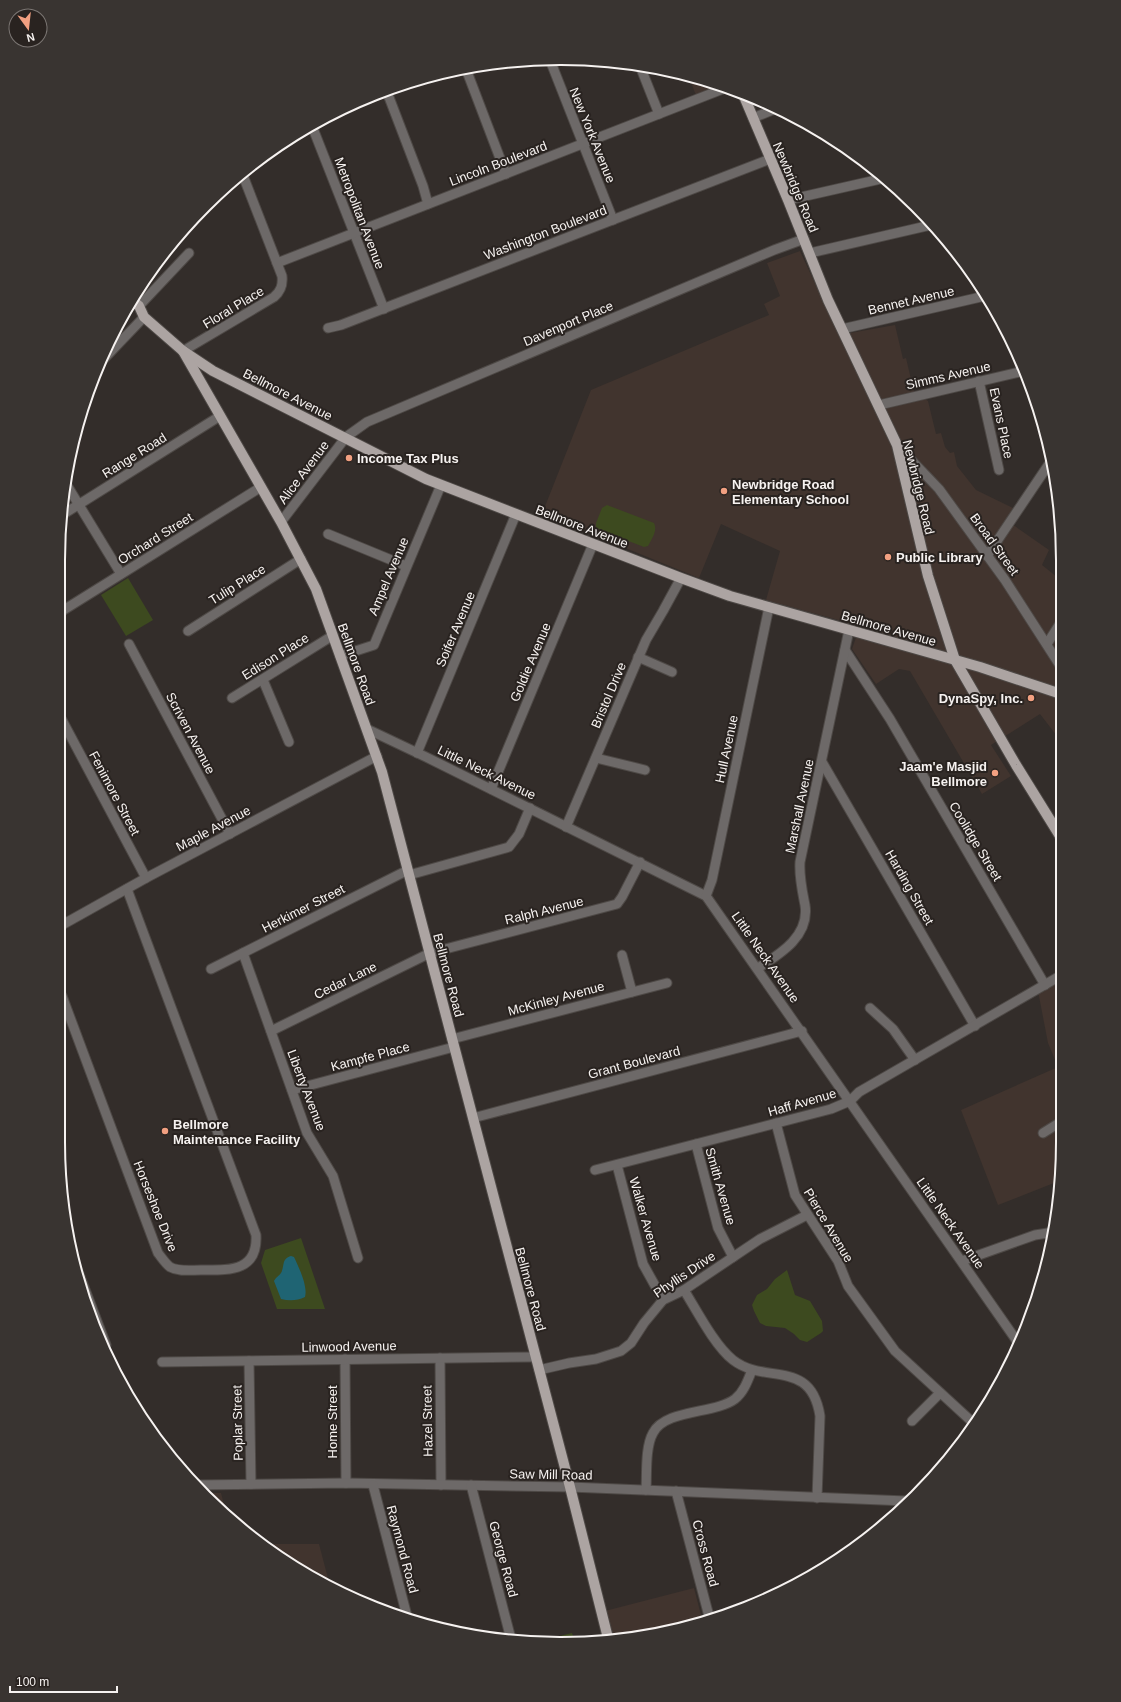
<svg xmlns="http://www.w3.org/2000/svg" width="1121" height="1702" font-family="Arial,sans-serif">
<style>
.built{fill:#41342e}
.green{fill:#3d4a1f}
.water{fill:#1f6473}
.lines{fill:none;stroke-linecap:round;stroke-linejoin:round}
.minor-casing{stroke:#4e4946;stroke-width:11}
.major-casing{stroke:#4e4946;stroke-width:12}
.minor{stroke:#6d6968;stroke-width:9}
.major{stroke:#aca4a2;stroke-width:10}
.poi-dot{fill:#f2a081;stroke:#292320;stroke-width:1.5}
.labels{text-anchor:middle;stroke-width:4;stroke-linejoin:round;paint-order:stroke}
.street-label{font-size:13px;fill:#f6f2f0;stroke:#292320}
.poi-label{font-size:13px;font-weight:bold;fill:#f6f2f0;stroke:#292320;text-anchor:start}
.rim{fill:none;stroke:#f6f2f0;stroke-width:2}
</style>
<rect width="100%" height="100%" fill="#332d2a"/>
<!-- built -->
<g class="built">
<path d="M 689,77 L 722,85 L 697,98 Z"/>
<path d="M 800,251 L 839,335 L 895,325 L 903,359 L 906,358 L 914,392 L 928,401 L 936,434 L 941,433 L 945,447 L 950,453 L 954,452 L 957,466 L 976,490 L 1013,508 L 1006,520 L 1049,550 L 1042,565 L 1062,581 L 1061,739 L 1060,740 L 1040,714 L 991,745 L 1011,776 L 982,794 L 910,671 L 899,669 L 876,684 L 852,649 L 860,626 L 766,600 L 780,551 L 721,524 L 699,578 L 542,514 L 591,390 L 769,315 L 764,304 L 780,296 L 767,263 Z"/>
<path d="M 1060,978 L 1059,1181 L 998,1205 L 961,1110 L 1058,1067 L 1048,1043 L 1038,991 Z"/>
<path d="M 202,1493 L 221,1493 L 227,1516 L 205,1497 Z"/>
<path d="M 260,1544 L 319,1544 L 330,1586 L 309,1577 Z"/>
<path d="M 694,1588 L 703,1623 L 691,1627 L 608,1638 L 601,1612 Z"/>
</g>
<!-- green -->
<g class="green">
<path d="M 607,505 L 654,523 C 658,531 651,540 648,546 L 644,547 L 600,530 L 596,527 L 596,523 L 602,508 Z"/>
<path d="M 128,578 L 153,620 L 126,636 L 101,595 Z"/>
<path d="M 301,1238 L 325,1309 L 277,1309 L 261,1263 L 265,1250 Z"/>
<path d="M 787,1270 L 795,1295 L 810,1301 L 822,1321 L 823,1331 L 821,1333 L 807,1342 L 800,1340 L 794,1334 L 785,1328 L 766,1326 L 760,1323 L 754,1311 L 752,1305 L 757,1295 L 767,1289 L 775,1279 Z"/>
<path d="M 572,1633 L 575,1642 L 560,1644 L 548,1643 L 547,1639 Z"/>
</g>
<!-- water -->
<path class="water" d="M 291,1256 L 294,1257 C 299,1268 308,1286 305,1297 C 297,1301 289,1301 281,1299 L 274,1281 C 276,1277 279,1276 281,1273 C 285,1266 281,1259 291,1256 Z"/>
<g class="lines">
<!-- minor casing -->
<g class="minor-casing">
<g id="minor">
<path d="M 550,60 L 613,220"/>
<path d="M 640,66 L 659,114"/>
<path d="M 466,69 L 506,174"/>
<path d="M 387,92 L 423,186 L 428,204"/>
<path d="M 753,118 L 775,109"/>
<path d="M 312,126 L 384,309"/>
<path d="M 788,200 L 885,178"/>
<path d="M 810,253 L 931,225"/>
<path d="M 277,263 L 728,87"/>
<path d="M 139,306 L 189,253"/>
<path d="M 328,328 L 341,325 L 770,159"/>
<path d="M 842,329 L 985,296"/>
<path d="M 183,351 L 274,297 C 281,291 283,285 282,276 L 242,173"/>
<path d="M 101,362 L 144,317"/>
<path d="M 979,381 L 999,470"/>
<path d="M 879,405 L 1024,371"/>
<path d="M 897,445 L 939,489 L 1005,580 L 1061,667"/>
<path d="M 65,482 L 121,574"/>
<path d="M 62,515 L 220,416"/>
<path d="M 281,522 L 346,437 L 367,422 L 774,250 L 804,239"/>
<path d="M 328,534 L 406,566"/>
<path d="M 987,556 L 1051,461"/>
<path d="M 62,611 L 261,487"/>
<path d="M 188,631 L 301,559"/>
<path d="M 129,644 L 230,834"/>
<path d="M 1047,644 L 1061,622"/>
<path d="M 845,650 L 890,719 L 1045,985"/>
<path d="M 340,656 L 374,645 L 441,485"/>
<path d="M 638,657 L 672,672"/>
<path d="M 263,680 L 289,742"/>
<path d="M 232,698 L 332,636"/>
<path d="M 62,720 L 146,878"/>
<path d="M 367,729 L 426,757 L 706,896 L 1019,1344"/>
<path d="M 417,753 L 516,514"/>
<path d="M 596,758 L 645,770"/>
<path d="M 822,762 L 975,1026"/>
<path d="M 491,789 L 593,544"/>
<path d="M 566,827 L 646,640 L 663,611 L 681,578"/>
<path d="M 409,875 L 509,847 L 519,834 L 530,808"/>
<path d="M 706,896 L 712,880 L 769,607"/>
<path d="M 62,925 L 146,878 L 377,756"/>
<path d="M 243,953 L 307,1133 L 333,1176 L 358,1258"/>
<path d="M 622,955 L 632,992"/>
<path d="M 758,968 C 780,954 810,936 805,905 C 802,890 799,877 800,862 L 849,630"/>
<path d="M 211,969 L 408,870"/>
<path d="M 62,996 L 158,1253 C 162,1258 165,1263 170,1267 C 179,1272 191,1270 201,1270 C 229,1270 258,1272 256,1235 L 127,889"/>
<path d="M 870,1008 L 893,1029 L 915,1060"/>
<path d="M 271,1031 L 430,953 L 617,904 L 622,897 L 640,862"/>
<path d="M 452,1039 L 667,983"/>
<path d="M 292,1090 L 454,1047"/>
<path d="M 473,1118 L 802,1031"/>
<path d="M 776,1123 L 795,1195 L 838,1261 L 848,1286 L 895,1351 L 969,1419 L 977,1423"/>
<path d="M 1043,1133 L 1059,1123"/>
<path d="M 696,1144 L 718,1228 L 733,1257"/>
<path d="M 617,1165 L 643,1264 L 663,1300"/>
<path d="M 595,1170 L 831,1109 L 850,1101 L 859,1092 L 1060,976"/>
<path d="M 962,1261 L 1035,1235 L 1048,1233"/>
<path d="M 76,1266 L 106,1345"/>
<path d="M 684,1290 C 697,1311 715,1346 733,1360 C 765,1385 811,1358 820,1416 L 817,1498"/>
<path d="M 440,1358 L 441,1485"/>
<path d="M 345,1359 L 346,1483"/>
<path d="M 249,1361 L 251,1484"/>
<path d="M 162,1362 L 535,1357"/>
<path d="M 539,1370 L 569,1363 L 596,1359 L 621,1351 L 631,1343 L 644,1323 L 663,1300 L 684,1290 L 760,1239 L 807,1215"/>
<path d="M 912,1421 L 940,1393"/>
<path d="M 195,1485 L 346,1483 L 570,1487 L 906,1501"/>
<path d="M 373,1485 L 408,1620"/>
<path d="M 471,1485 L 511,1639"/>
<path d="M 646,1490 C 647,1474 645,1447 653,1433 C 665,1409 715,1414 735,1399 C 744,1392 748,1380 752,1370"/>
<path d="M 676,1491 L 710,1620"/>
</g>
</g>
<!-- major casing -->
<g class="major-casing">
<g id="major">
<path d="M 743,94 L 788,200 L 828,300 L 897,445 L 928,576 L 955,660 L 1016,765 L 1060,836"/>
<path d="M 134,302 L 139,306 L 144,317 L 183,351 L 213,371 L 426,479 L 681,578 L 730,596 L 980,667 L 1061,694"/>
<path d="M 183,351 L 281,522 L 316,589 L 382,772 L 570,1487 L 608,1638"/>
</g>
</g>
<!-- minor -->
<use href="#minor" class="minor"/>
<!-- major -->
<use href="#major" class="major"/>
</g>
<!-- markers -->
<g class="poi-dot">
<circle cx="349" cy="458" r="4"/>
<circle cx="724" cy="491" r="4"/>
<circle cx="888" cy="557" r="4"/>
<circle cx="1031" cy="698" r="4"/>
<circle cx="995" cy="773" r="4"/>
<circle cx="165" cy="1131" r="4"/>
</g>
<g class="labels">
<!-- street labels -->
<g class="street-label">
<text transform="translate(593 135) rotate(68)" y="5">New York Avenue</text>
<text transform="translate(498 163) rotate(-21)" y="5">Lincoln Boulevard</text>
<text transform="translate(796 187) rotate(67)" y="5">Newbridge Road</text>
<text transform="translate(360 213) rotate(69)" y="5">Metropolitan Avenue</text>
<text transform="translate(545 232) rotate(-21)" y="5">Washington Boulevard</text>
<text transform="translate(911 300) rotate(-13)" y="5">Bennet Avenue</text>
<text transform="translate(233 307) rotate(-31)" y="5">Floral Place</text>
<text transform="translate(568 323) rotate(-23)" y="5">Davenport Place</text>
<text transform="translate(948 375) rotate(-13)" y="5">Simms Avenue</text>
<text transform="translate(288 394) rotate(27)" y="5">Bellmore Avenue</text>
<text transform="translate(1002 423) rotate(78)" y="5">Evans Place</text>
<text transform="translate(134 455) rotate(-32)" y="5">Range Road</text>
<text transform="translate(303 472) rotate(-53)" y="5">Alice Avenue</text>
<text transform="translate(919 487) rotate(76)" y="5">Newbridge Road</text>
<text transform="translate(582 526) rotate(21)" y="5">Bellmore Avenue</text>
<text transform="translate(155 538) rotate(-32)" y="5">Orchard Street</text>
<text transform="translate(995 544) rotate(54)" y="5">Broad Street</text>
<text transform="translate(388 576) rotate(-67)" y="5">Ampel Avenue</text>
<text transform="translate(237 584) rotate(-32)" y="5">Tulip Place</text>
<text transform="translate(889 628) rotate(16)" y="5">Bellmore Avenue</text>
<text transform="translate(455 629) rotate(-67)" y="5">Soifer Avenue</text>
<text transform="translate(275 656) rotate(-32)" y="5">Edison Place</text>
<text transform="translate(530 662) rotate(-67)" y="5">Goldie Avenue</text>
<text transform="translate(357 664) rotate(70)" y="5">Bellmore Road</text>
<text transform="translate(608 695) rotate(-67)" y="5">Bristol Drive</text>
<text transform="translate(191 733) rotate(62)" y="5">Scriven Avenue</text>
<text transform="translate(726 749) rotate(-78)" y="5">Hull Avenue</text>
<text transform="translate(487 772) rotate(26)" y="5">Little Neck Avenue</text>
<text transform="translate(115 793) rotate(62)" y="5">Fenimore Street</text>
<text transform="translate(799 806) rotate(-78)" y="5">Marshall Avenue</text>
<text transform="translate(213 828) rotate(-28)" y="5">Maple Avenue</text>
<text transform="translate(976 841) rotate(59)" y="5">Coolidge Street</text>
<text transform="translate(910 887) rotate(60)" y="5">Harding Street</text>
<text transform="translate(303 908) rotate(-27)" y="5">Herkimer Street</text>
<text transform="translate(544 910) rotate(-14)" y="5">Ralph Avenue</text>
<text transform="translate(766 957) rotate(55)" y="5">Little Neck Avenue</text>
<text transform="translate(449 975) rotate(75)" y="5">Bellmore Road</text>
<text transform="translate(345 980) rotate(-26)" y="5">Cedar Lane</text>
<text transform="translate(556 998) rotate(-15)" y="5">McKinley Avenue</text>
<text transform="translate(370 1056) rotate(-15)" y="5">Kampfe Place</text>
<text transform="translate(634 1062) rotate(-15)" y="5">Grant Boulevard</text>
<text transform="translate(307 1090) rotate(69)" y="5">Liberty Avenue</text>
<text transform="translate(802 1102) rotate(-16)" y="5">Haff Avenue</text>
<text transform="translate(721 1186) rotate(74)" y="5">Smith Avenue</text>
<text transform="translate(156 1206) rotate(68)" y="5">Horseshoe Drive</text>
<text transform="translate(646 1219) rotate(74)" y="5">Walker Avenue</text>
<text transform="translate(951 1223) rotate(55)" y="5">Little Neck Avenue</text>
<text transform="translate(829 1225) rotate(59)" y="5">Pierce Avenue</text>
<text transform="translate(684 1274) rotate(-34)" y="5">Phyllis Drive</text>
<text transform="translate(531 1289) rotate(75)" y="5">Bellmore Road</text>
<text transform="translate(349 1346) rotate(-1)" y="5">Linwood Avenue</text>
<text transform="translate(427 1421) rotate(-91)" y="5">Hazel Street</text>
<text transform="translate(332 1422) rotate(-90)" y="5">Home Street</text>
<text transform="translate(237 1423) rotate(-91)" y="5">Poplar Street</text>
<text transform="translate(551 1474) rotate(1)" y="5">Saw Mill Road</text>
<text transform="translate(403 1549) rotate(75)" y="5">Raymond Road</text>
<text transform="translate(706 1553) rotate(75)" y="5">Cross Road</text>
<text transform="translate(504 1559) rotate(75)" y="5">George Road</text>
</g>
<!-- poi labels -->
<g class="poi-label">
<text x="357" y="463">Income Tax Plus</text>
<text x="732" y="489">Newbridge Road<tspan x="732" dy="15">Elementary School</tspan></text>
<text x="896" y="562">Public Library</text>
<text x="1023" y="703" text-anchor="end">DynaSpy, Inc.</text>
<text x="987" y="771" text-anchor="end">Jaam'e Masjid<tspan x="987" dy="15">Bellmore</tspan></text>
<text x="173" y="1129">Bellmore<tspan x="173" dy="15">Maintenance Facility</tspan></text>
</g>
</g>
<!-- crop -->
<path d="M0 0H1121V1702H0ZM560 65H561A495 495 0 0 1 1056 560V1142A495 495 0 0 1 561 1637H560A495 495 0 0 1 65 1142V560A495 495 0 0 1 560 65Z" fill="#393431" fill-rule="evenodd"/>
<path class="rim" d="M560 65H561A495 495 0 0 1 1056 560V1142A495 495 0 0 1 561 1637H560A495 495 0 0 1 65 1142V560A495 495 0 0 1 560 65Z"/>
<!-- north arrow -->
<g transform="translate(28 28) rotate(165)"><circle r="19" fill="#292320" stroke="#7b7673"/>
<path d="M0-3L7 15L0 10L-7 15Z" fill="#f2a081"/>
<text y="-6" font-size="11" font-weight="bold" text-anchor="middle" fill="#f6f2f0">N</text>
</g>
<!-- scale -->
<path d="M10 1686v6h107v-6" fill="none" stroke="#f6f2f0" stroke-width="2"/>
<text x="16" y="1686" font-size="12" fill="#f6f2f0" stroke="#292320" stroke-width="3" paint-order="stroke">100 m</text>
</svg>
